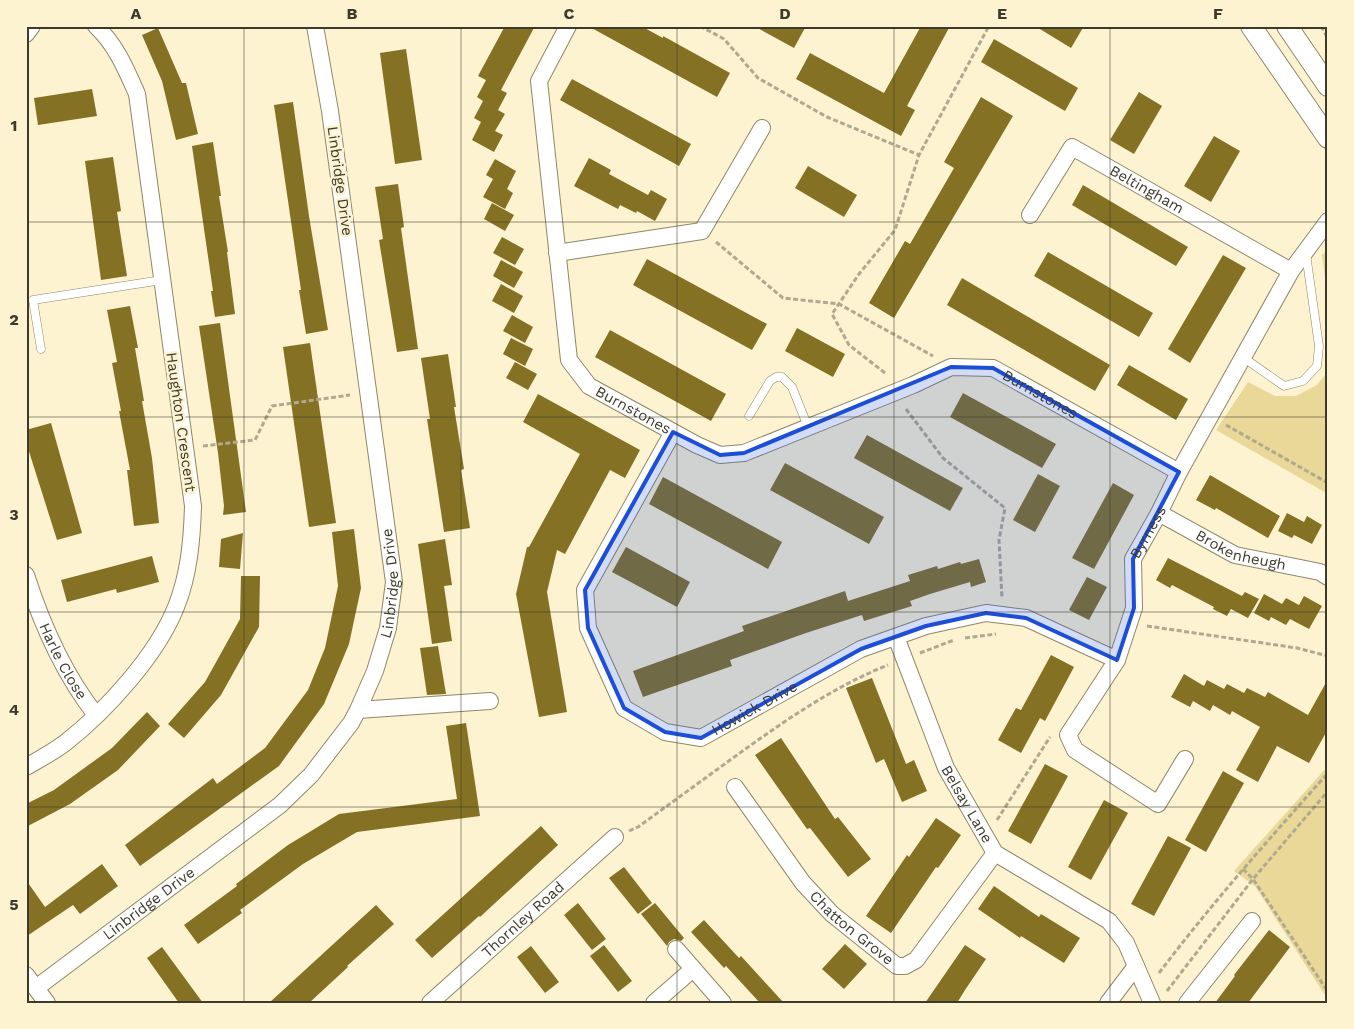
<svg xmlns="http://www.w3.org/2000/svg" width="1354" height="1029" font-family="'Work Sans',sans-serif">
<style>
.green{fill:#ead898}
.building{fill:#857123}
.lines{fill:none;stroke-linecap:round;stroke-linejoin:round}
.service-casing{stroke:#908768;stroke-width:9}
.minor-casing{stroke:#908768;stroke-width:18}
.tertiary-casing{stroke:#908768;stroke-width:22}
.path{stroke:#b0a98f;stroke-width:3;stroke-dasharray:5 2.5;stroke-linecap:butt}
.service{stroke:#fff;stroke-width:8}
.minor{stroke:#fff;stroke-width:16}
.tertiary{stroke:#fff;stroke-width:20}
.marked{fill:#1d4ed8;fill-opacity:0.2;stroke:#1d4ed8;stroke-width:4;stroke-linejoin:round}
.grid{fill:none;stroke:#3d3a2c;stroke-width:1;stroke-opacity:0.55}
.labels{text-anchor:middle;stroke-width:5;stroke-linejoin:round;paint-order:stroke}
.street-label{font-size:15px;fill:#3d3a2c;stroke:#fdf3d1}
.neatline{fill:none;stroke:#3d3a2c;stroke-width:2}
.grid-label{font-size:16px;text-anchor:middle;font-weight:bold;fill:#3d3a2c}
</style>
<rect width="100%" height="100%" fill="#fdf3d1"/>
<!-- green -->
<g class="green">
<path d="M 1328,250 L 1328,303 L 1322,255 Z"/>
<path d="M 1328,371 L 1328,494 L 1216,430 L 1248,382 L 1275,396 L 1296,396 L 1317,385 Z"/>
<path d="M 1328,766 L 1328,1000 L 1255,886 L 1234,871 Z"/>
</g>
<!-- building -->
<g class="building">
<path d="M 505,26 L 535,26 L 501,90 L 507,93 L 498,110 L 505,114 L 495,131 L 503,135 L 494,152 L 472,140 L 481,122 L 474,118 L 483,101 L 477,97 L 486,80 L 478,76 Z"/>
<path d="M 588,26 L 641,26 L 663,38 L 663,36 L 730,73 L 717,97 Z"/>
<path d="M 754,26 L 806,26 L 794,48 Z"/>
<path d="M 921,26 L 950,26 L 907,106 L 915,110 L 901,136 L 796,79 L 810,53 L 884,93 Z"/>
<path d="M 1035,26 L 1084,26 L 1071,48 Z"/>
<path d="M 158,28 L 182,83 L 186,83 L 198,134 L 176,140 L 162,81 L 142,35 Z"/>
<path d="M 994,39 L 1078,88 L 1065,111 L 981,62 Z"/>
<path d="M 406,49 L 422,160 L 395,164 L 380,53 Z"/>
<path d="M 572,79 L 691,144 L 679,166 L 560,100 Z"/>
<path d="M 92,89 L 97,116 L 38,125 L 34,98 Z"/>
<path d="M 1139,92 L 1162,106 L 1134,154 L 1110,140 Z"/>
<path d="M 981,97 L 1013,116 L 894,318 L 869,303 L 905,241 L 910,244 L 954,168 L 944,162 Z"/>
<path d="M 293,102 L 309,216 L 328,330 L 306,334 L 299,290 L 301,290 L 274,105 Z"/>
<path d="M 1214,136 L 1240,151 L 1211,202 L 1184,186 Z"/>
<path d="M 213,142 L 221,196 L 219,196 L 228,252 L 227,252 L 235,314 L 215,317 L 211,291 L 213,291 L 192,146 Z"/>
<path d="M 113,157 L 121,211 L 117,212 L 127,276 L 101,280 L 85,161 Z"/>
<path d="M 589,158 L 611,170 L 609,174 L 648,195 L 651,190 L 667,199 L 655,221 L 637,211 L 636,213 L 620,205 L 618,209 L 574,186 Z"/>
<path d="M 495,159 L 516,171 L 507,189 L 513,193 L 505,209 L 483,197 L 493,179 L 486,175 Z"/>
<path d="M 808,166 L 857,195 L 844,217 L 795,188 Z"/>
<path d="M 398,184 L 404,227 L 401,228 L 418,349 L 397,352 L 379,240 L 383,239 L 375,187 Z"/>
<path d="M 1083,185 L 1188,247 L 1176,266 L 1072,205 Z"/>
<path d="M 492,203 L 514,215 L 505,231 L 484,219 Z"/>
<path d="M 502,237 L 524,249 L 515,265 L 493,253 Z"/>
<path d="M 1048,252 L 1153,313 L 1139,337 L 1034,276 Z"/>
<path d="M 1223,255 L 1246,268 L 1190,363 L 1168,349 Z"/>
<path d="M 647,259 L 767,324 L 752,350 L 633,285 Z"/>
<path d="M 501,260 L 523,272 L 514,288 L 493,276 Z"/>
<path d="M 962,278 L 1110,365 L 1095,391 L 947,305 Z"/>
<path d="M 501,284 L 523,296 L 514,313 L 492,301 Z"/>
<path d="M 130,306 L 138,348 L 135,348 L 144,401 L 142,401 L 152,458 L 159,523 L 134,526 L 127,470 L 130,470 L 119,411 L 121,411 L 112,363 L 117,362 L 107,310 Z"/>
<path d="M 512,315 L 533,327 L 525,343 L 503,331 Z"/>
<path d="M 220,323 L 246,512 L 223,515 L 224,506 L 218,453 L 199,326 Z"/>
<path d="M 797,328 L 845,354 L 833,377 L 785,351 Z"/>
<path d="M 610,330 L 726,394 L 711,421 L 595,357 Z"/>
<path d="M 511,338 L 533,349 L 525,366 L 503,354 Z"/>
<path d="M 310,343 L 336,523 L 309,527 L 283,347 Z"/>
<path d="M 448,354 L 456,407 L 454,407 L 464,469 L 461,470 L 470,528 L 444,532 L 427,419 L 430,419 L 421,358 Z"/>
<path d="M 515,362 L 537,374 L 528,390 L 506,378 Z"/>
<path d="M 1129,365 L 1188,399 L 1176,420 L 1117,385 Z"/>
<path d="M 963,393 L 1056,444 L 1042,468 L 950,417 Z"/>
<path d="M 538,394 L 640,450 L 625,478 L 610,470 L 565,554 L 557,550 L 547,592 L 567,712 L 539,717 L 516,594 L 527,547 L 529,547 L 580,454 L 523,422 Z"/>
<path d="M 51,423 L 82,533 L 57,540 L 26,442 L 26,430 Z"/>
<path d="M 867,435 L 963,488 L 950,511 L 854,458 Z"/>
<path d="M 785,463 L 884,517 L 869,544 L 770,490 Z"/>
<path d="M 1038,474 L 1060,486 L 1035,532 L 1013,520 Z"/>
<path d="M 1210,475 L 1280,516 L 1268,538 L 1216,508 L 1215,510 L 1196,500 Z"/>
<path d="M 663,477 L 782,542 L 768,569 L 649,504 Z"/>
<path d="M 1113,483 L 1134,495 L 1094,569 L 1072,558 Z"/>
<path d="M 1287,513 L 1304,522 L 1307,516 L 1322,525 L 1312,544 L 1294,535 L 1292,538 L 1278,531 Z"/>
<path d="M 354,529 L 361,588 L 349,644 L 324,704 L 279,766 L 140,866 L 125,845 L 213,778 L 217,784 L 265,748 L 308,690 L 325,648 L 338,586 L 332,532 Z"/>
<path d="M 243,533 L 240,569 L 219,567 L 221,539 Z"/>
<path d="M 445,539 L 452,585 L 444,586 L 452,641 L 432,644 L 418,544 Z"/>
<path d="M 626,547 L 690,582 L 677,607 L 612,572 Z"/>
<path d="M 152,556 L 159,582 L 117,593 L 116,589 L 67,602 L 61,580 Z"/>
<path d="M 1168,558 L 1242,596 L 1245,592 L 1259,599 L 1248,618 L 1231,609 L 1227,616 L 1213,609 L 1214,607 L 1172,585 L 1170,588 L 1156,580 Z"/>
<path d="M 979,559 L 986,582 L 971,587 L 970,582 L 930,594 L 910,601 L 912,606 L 864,621 L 862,615 L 806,633 L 730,660 L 732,666 L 643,697 L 633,671 L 744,631 L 742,626 L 845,591 L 848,601 L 910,581 L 908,575 L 937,566 L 938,569 L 960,562 L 961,564 Z"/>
<path d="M 241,576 L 260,576 L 259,627 L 221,695 L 184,738 L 168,724 L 205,682 L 240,619 Z"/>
<path d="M 1087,577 L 1107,587 L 1089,620 L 1069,610 Z"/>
<path d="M 1264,594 L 1282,604 L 1286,598 L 1299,605 L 1304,596 L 1322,606 L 1309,629 L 1290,619 L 1286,625 L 1271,617 L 1269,621 L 1254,613 Z"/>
<path d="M 438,646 L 446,694 L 427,695 L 420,648 Z"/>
<path d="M 1051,655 L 1074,667 L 1045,721 L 1040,718 L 1021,753 L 998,740 L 1016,708 L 1021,710 Z"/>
<path d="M 1184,674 L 1204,686 L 1207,680 L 1224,689 L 1227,684 L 1244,693 L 1247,688 L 1265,697 L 1268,692 L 1308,715 L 1328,679 L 1328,729 L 1309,763 L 1277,746 L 1258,782 L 1236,770 L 1260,727 L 1232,711 L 1230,715 L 1213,705 L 1210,711 L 1193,701 L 1190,707 L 1171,697 Z"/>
<path d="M 872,678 L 906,764 L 914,760 L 927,791 L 902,802 L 884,759 L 876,763 L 846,688 Z"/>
<path d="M 147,712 L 160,726 L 118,770 L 70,804 L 26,827 L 26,804 L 54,790 L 112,748 Z"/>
<path d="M 466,723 L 480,816 L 357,832 L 303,864 L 240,910 L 242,913 L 198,944 L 184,925 L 237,886 L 236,884 L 288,845 L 339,814 L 457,799 L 446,726 Z"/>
<path d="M 781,738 L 835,819 L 838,817 L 871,859 L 848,877 L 810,828 L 807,829 L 755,755 Z"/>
<path d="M 1045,764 L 1068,776 L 1031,844 L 1008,831 Z"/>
<path d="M 1223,771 L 1244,783 L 1206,852 L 1185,840 Z"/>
<path d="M 1104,800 L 1128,813 L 1091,880 L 1068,867 Z"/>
<path d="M 936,818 L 961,835 L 938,868 L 936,867 L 891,933 L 866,916 L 907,855 L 909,857 Z"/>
<path d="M 541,826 L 558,845 L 480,917 L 479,916 L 432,958 L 415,940 Z"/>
<path d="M 1168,836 L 1191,848 L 1154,916 L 1131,904 Z"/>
<path d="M 102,864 L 118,886 L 80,914 L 73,905 L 27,936 L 26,880 L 45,907 Z"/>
<path d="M 624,867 L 652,903 L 638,914 L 609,878 Z"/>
<path d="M 994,886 L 1039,917 L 1041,914 L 1080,938 L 1064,963 L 1021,936 L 1020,938 L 978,909 Z"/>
<path d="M 578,903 L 606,939 L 592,950 L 564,915 Z"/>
<path d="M 655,903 L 684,938 L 681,941 L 674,939 L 669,942 L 667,946 L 641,914 Z"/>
<path d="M 376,905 L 394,924 L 347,966 L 348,967 L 309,1003 L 269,1003 Z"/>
<path d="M 704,920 L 739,958 L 741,956 L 784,1003 L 760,1003 L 726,966 L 724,968 L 691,932 Z"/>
<path d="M 1269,930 L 1290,947 L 1248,1003 L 1215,1003 L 1235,976 L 1234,975 Z"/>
<path d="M 845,944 L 867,964 L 844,989 L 822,969 Z"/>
<path d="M 604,945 L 632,981 L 618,992 L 590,956 Z"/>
<path d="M 965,945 L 986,959 L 965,990 L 957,1003 L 925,1003 Z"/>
<path d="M 531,946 L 559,982 L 545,993 L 517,957 Z"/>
<path d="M 162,947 L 203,1003 L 179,1003 L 147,958 Z"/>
</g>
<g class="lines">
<!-- service casing -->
<g class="service-casing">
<g id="service">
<path d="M 41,349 L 33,300 L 162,280"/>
<path d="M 1244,358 L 1284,386 L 1303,381 L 1317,366 L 1319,346 L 1306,254"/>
<path d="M 749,416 L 770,381 L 776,377 L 782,377 L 792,387 L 808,427"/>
</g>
</g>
<!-- minor casing -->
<g class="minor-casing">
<g id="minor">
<path id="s1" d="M 568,26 L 539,81 L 569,360 L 589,386 L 697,445 L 720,455 L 744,453 L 913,385 L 951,367 L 993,368 L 1179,472"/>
<path d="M 26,34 L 32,26"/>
<path id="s2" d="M 1030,215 L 1072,147 L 1291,271"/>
<path d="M 557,253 L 702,231 L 762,128"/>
<path id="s3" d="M 673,432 L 585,590 L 588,628 L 624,708 L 665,732 L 701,738 L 861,649 L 926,626 L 986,613 L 1026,618 L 1117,660"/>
<path id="s4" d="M 1159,513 L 1235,555 L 1320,572 L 1328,577"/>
<path id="s5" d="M 26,575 C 42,625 63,673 96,715"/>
<path id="s6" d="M 896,637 L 946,768 L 995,853 L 1109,921 L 1126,943 L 1152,1003"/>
<path d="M 358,710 L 490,701"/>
<path id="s7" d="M 1185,759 L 1158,804 L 1075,750 L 1068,735 L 1117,660 L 1134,608 L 1133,559 L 1159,513 L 1179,472 L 1291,271 L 1328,221"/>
<path d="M 26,767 C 40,759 53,752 65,743 C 106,711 157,655 176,607 C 189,575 192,540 193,506 L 137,94 C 126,69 116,45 96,26"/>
<path id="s8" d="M 735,787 L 803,883 L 832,914 L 897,966 L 905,966 L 916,960 L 995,853"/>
<path d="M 676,949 L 723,1003"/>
<path d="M 26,975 L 47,1003"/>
<path id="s9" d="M 36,988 L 280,805 L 311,775 L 351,723 L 358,710 L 375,671 L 388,628 L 394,582 L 330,111 L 315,26"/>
<path id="s10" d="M 430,1003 L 615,837"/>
<path d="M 654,1003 L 693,969"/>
<path d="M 1108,1003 L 1136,966"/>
<path d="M 1187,1003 L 1252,921"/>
</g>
</g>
<!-- tertiary casing -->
<g class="tertiary-casing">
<g id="tertiary">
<path d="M 1251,26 L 1328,138"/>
<path d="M 1287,26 L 1328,86"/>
</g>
</g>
<!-- path -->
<g class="path">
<path d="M 700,26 L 724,39 L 758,78 L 827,117 L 919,155"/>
<path d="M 1321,26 L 1328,39"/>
<path d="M 716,242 L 783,298 L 839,304 L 933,356"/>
<path d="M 885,373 L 849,345 L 832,314 L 859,274 L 895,230 L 919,155 L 989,26"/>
<path d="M 906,409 L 943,458 L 1005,508 L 999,540 L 1002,598"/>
<path d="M 1226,425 L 1328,483"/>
<path d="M 203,446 L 255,440 L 272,406 L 350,395"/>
<path d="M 1147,626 L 1297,648 L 1328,656"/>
<path d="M 965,638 L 996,634"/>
<path d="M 920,653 L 954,640"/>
<path d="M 997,820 L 1050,737"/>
<path d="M 629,831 L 638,827 C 671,803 704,779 737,755 C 786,720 833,687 888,665"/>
<path d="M 1243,869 L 1253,879 L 1328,992"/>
<path d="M 1159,973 C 1212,903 1270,838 1328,773"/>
<path d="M 1167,991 L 1253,879 L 1328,791"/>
</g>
<!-- service -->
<use href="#service" class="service"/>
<!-- minor -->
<use href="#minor" class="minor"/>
<!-- tertiary -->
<use href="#tertiary" class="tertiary"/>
</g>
<!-- marked area -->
<path class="marked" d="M 951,367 L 993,368 L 1179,472 L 1133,559 L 1134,608 L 1117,660 L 1026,618 L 986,613 L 926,626 L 861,649 L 701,738 L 665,732 L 624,708 L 588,628 L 585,590 L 673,432 L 720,455 L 744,453 Z"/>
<!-- grid -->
<path class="grid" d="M 244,26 L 244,1003M 461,26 L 461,1003M 677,26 L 677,1003M 894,26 L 894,1003M 1110,26 L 1110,1003M 26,222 L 1328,222M 26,417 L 1328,417M 26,612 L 1328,612M 26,807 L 1328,807"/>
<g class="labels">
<!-- street labels -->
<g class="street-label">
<text transform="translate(340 181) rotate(82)" y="5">Linbridge Drive</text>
<text dy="5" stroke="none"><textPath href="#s2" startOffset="166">Beltingham</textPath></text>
<text dy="5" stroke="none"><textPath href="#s1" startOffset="868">Burnstones</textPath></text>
<text dy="5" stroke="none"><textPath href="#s1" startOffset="426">Burnstones</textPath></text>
<text transform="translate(181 422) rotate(82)" y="5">Haughton Crescent</text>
<text dy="5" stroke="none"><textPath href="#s7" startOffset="392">Byrness</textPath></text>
<text dy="5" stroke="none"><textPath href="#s4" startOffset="91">Brokenheugh</textPath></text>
<text dy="5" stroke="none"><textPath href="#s9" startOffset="561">Linbridge Drive</textPath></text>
<text dy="5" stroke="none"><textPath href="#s5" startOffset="94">Harle Close</textPath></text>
<text dy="5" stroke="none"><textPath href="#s3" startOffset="452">Howick Drive</textPath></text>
<text dy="5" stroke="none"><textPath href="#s6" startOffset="182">Belsay Lane</textPath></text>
<text dy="5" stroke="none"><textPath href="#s9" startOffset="141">Linbridge Drive</textPath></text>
<text dy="5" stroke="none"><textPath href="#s10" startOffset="125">Thornley Road</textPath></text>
<text dy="5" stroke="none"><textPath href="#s8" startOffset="184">Chatton Grove</textPath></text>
</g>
</g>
<!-- border -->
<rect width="1354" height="1029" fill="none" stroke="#fdf3d1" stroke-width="55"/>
<rect x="28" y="28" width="1298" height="974" class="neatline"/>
<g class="grid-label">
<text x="136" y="19">A</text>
<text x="352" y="19">B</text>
<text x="569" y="19">C</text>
<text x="785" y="19">D</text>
<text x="1002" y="19">E</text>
<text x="1218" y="19">F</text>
<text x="14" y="131">1</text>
<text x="14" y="325">2</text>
<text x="14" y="520">3</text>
<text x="14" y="715">4</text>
<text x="14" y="910">5</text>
</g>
</svg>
